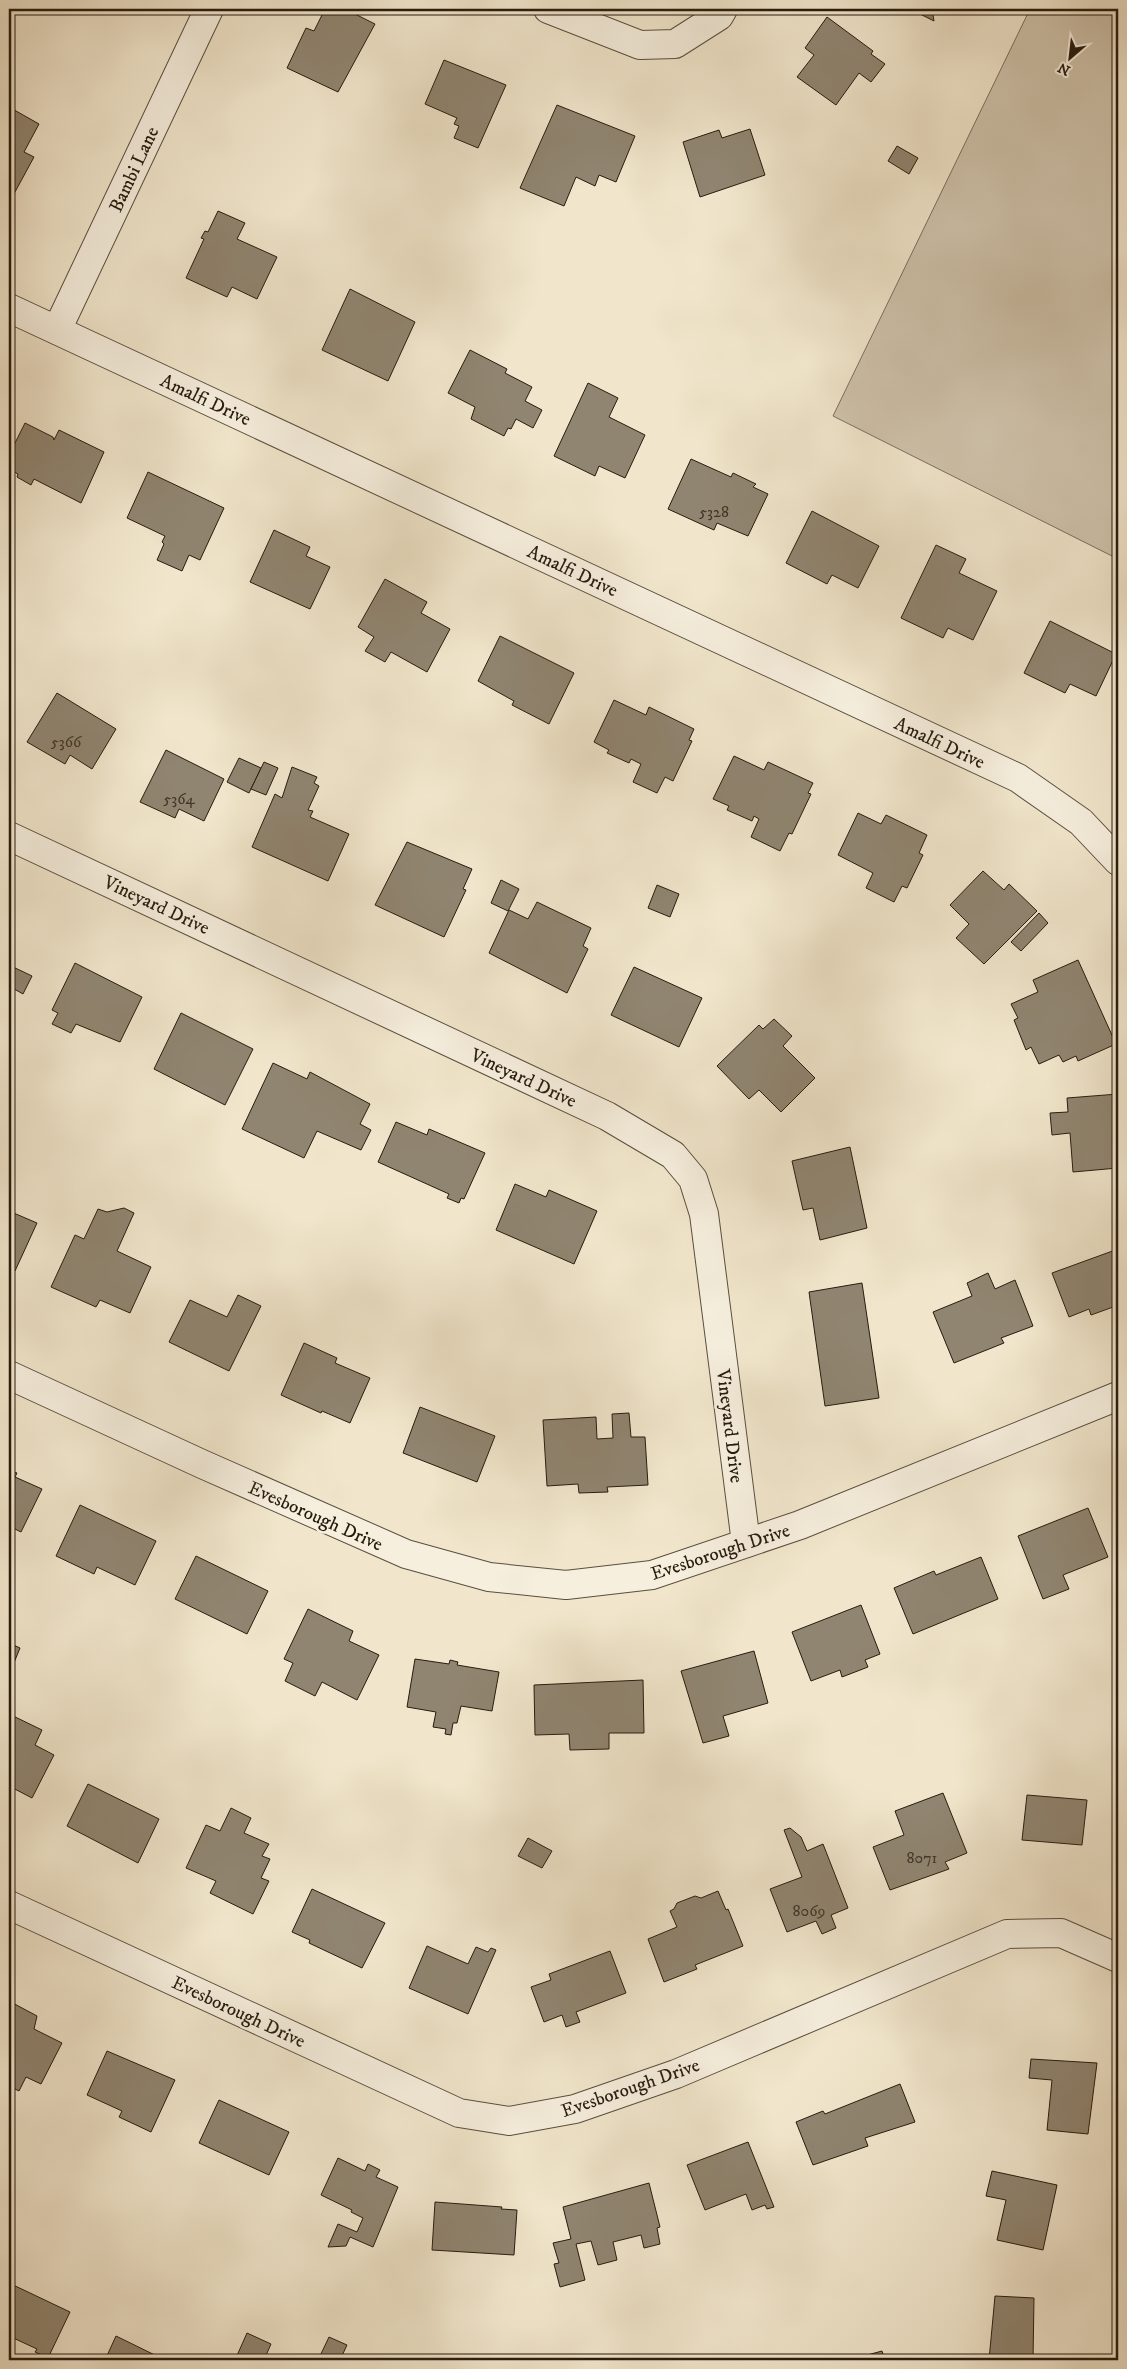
<svg xmlns="http://www.w3.org/2000/svg" width="1127" height="2369" font-family="'IM FELL DW Pica',serif">
<style>
.green{fill:#cfc3ac;stroke:#7b6f5e}
.building{fill:#908571;stroke:#271b0f}
.lines{fill:none;stroke-linecap:round;stroke-linejoin:round}
.street-casing{stroke:#5a4e3e;stroke-width:30}
.street{stroke:#f6efde;stroke-width:28}
.labels{text-anchor:middle;stroke-width:5;stroke-linejoin:round;paint-order:stroke}
.number-label{font-size:16px;fill:#413628}
.street-label{font-size:19px;fill:#271b0f;stroke:#f6efde}
</style>
<rect width="100%" height="100%" fill="#f1e6cc"/>
<filter id="stains"><feTurbulence type="fractalNoise" baseFrequency=".004" numOctaves="4"/><feColorMatrix values="0 0 0 0 .2 0 0 0 0 .09 0 0 0 0 .02 0 0 0 .5 -.17"/></filter>
<radialGradient id="worn" r=".72"><stop offset=".6" stop-color="#630" stop-opacity="0"/><stop offset="1" stop-color="#630" stop-opacity=".3"/></radialGradient>
<!-- green -->
<path class="green" d="M 1030,9 L 1118,9 L 1118,559 L 833,416 Z"/>
<!-- building -->
<g class="building">
<path d="M 325,9 L 345,9 L 375,24 L 338,92 L 287,68 L 306,28 L 314,31 Z"/>
<path d="M 910,9 L 932,9 L 934,21 Z"/>
<path d="M 827,17 L 873,51 L 871,54 L 885,64 L 871,82 L 859,73 L 836,105 L 797,77 L 814,55 L 805,48 Z"/>
<path d="M 444,60 L 506,85 L 478,148 L 454,138 L 459,126 L 454,124 L 457,118 L 425,104 Z"/>
<path d="M 557,105 L 635,136 L 616,182 L 599,175 L 595,186 L 576,177 L 564,206 L 520,188 Z"/>
<path d="M 9,107 L 39,124 L 24,152 L 34,157 L 9,203 Z"/>
<path d="M 750,129 L 765,175 L 700,197 L 683,142 L 719,130 L 722,138 Z"/>
<path d="M 897,146 L 918,158 L 909,174 L 888,161 Z"/>
<path d="M 218,211 L 245,223 L 237,239 L 277,257 L 257,299 L 232,287 L 227,297 L 186,278 L 204,239 L 201,238 L 205,231 L 208,232 Z"/>
<path d="M 350,289 L 415,322 L 388,381 L 322,350 Z"/>
<path d="M 470,350 L 507,369 L 505,373 L 532,387 L 525,401 L 542,410 L 533,428 L 516,419 L 511,429 L 508,428 L 504,436 L 471,419 L 475,407 L 448,393 Z"/>
<path d="M 588,383 L 618,398 L 609,417 L 645,435 L 625,478 L 599,466 L 595,476 L 554,456 Z"/>
<path d="M 25,423 L 53,437 L 54,440 L 59,430 L 104,452 L 81,503 L 34,479 L 31,485 L 17,477 L 18,474 L 9,469 L 9,455 Z"/>
<path d="M 691,459 L 731,477 L 733,473 L 756,484 L 753,487 L 768,494 L 748,536 L 717,523 L 714,530 L 668,509 Z"/>
<path d="M 148,472 L 224,508 L 200,560 L 189,555 L 182,571 L 157,560 L 164,544 L 162,542 L 165,536 L 127,518 Z"/>
<path d="M 812,511 L 879,546 L 858,588 L 832,575 L 827,584 L 786,563 Z"/>
<path d="M 274,530 L 310,547 L 306,556 L 330,567 L 310,609 L 250,582 Z"/>
<path d="M 936,545 L 966,559 L 959,573 L 997,591 L 973,640 L 948,628 L 943,638 L 901,618 Z"/>
<path d="M 385,579 L 427,602 L 421,613 L 450,629 L 427,672 L 391,652 L 385,662 L 365,651 L 374,637 L 358,627 Z"/>
<path d="M 1050,621 L 1116,654 L 1096,696 L 1070,684 L 1065,693 L 1024,673 Z"/>
<path d="M 500,636 L 574,673 L 549,724 L 512,705 L 514,701 L 478,681 Z"/>
<path d="M 57,693 L 116,729 L 92,769 L 70,755 L 65,764 L 27,742 Z"/>
<path d="M 614,700 L 646,715 L 649,707 L 694,729 L 689,740 L 692,741 L 673,781 L 665,777 L 657,793 L 633,782 L 641,764 L 631,759 L 629,763 L 607,753 L 609,750 L 594,742 Z"/>
<path d="M 166,750 L 224,779 L 204,821 L 179,809 L 175,818 L 140,802 Z"/>
<path d="M 734,756 L 764,770 L 768,762 L 813,783 L 808,793 L 811,794 L 792,834 L 789,833 L 780,851 L 751,837 L 759,819 L 754,816 L 752,821 L 727,810 L 729,806 L 713,799 Z"/>
<path d="M 239,758 L 261,768 L 249,793 L 227,782 Z"/>
<path d="M 264,762 L 278,768 L 266,795 L 251,789 Z"/>
<path d="M 292,767 L 317,777 L 314,783 L 319,786 L 308,810 L 313,811 L 310,817 L 349,834 L 328,881 L 252,847 L 275,794 L 282,798 Z"/>
<path d="M 858,813 L 881,824 L 886,815 L 927,835 L 919,853 L 923,855 L 907,888 L 902,886 L 894,902 L 866,888 L 873,873 L 838,855 Z"/>
<path d="M 407,842 L 472,869 L 463,889 L 466,890 L 444,937 L 375,905 Z"/>
<path d="M 983,871 L 1004,890 L 1009,884 L 1037,911 L 984,964 L 956,938 L 969,924 L 950,905 Z"/>
<path d="M 501,880 L 519,889 L 508,911 L 491,903 Z"/>
<path d="M 657,885 L 679,894 L 670,917 L 648,908 Z"/>
<path d="M 537,902 L 591,928 L 583,946 L 588,949 L 567,993 L 489,953 L 509,910 L 528,919 Z"/>
<path d="M 1039,913 L 1048,923 L 1021,951 L 1011,942 Z"/>
<path d="M 1078,960 L 1116,1044 L 1078,1061 L 1076,1056 L 1063,1062 L 1059,1055 L 1039,1064 L 1031,1047 L 1026,1050 L 1014,1020 L 1018,1018 L 1011,1004 L 1038,992 L 1033,980 Z"/>
<path d="M 75,963 L 142,997 L 120,1042 L 76,1024 L 71,1033 L 52,1024 L 58,1013 L 52,1010 Z"/>
<path d="M 11,966 L 32,976 L 23,994 L 9,986 L 9,972 Z"/>
<path d="M 634,967 L 702,998 L 679,1047 L 611,1015 Z"/>
<path d="M 181,1013 L 253,1049 L 225,1105 L 154,1069 Z"/>
<path d="M 774,1019 L 792,1036 L 783,1046 L 815,1078 L 781,1112 L 759,1090 L 749,1099 L 717,1066 L 759,1025 L 763,1029 Z"/>
<path d="M 273,1063 L 307,1079 L 310,1072 L 370,1104 L 360,1124 L 371,1130 L 361,1150 L 317,1131 L 304,1158 L 242,1129 Z"/>
<path d="M 1118,1094 L 1118,1168 L 1073,1172 L 1070,1133 L 1052,1135 L 1050,1113 L 1068,1112 L 1067,1098 Z"/>
<path d="M 396,1122 L 427,1135 L 429,1129 L 485,1153 L 464,1199 L 461,1198 L 459,1203 L 447,1198 L 449,1194 L 378,1162 Z"/>
<path d="M 850,1147 L 867,1228 L 820,1240 L 813,1208 L 803,1210 L 792,1161 Z"/>
<path d="M 515,1184 L 546,1197 L 549,1190 L 597,1211 L 574,1264 L 496,1230 Z"/>
<path d="M 124,1208 L 134,1213 L 117,1251 L 151,1267 L 130,1313 L 100,1300 L 96,1307 L 51,1287 L 75,1235 L 84,1239 L 98,1209 L 107,1212 Z"/>
<path d="M 9,1211 L 37,1223 L 15,1271 L 9,1268 Z"/>
<path d="M 1118,1249 L 1118,1301 L 1115,1302 L 1116,1306 L 1091,1315 L 1089,1309 L 1069,1317 L 1052,1273 Z"/>
<path d="M 988,1273 L 995,1289 L 1015,1280 L 1033,1326 L 1001,1338 L 1004,1343 L 954,1363 L 933,1312 L 972,1296 L 967,1283 Z"/>
<path d="M 862,1283 L 879,1398 L 825,1406 L 809,1292 Z"/>
<path d="M 238,1295 L 261,1306 L 229,1371 L 169,1342 L 190,1300 L 227,1317 Z"/>
<path d="M 304,1343 L 337,1358 L 335,1363 L 370,1378 L 350,1423 L 322,1411 L 321,1413 L 281,1395 Z"/>
<path d="M 420,1407 L 495,1436 L 477,1482 L 403,1453 Z"/>
<path d="M 629,1413 L 631,1437 L 645,1437 L 648,1485 L 607,1487 L 608,1492 L 579,1493 L 578,1484 L 547,1486 L 543,1420 L 596,1417 L 597,1439 L 613,1438 L 612,1414 Z"/>
<path d="M 9,1470 L 17,1473 L 15,1477 L 42,1489 L 21,1532 L 9,1526 Z"/>
<path d="M 80,1505 L 156,1541 L 135,1585 L 97,1567 L 94,1574 L 56,1556 Z"/>
<path d="M 1088,1508 L 1108,1557 L 1063,1575 L 1069,1589 L 1043,1599 L 1018,1536 Z"/>
<path d="M 196,1556 L 268,1591 L 247,1634 L 175,1599 Z"/>
<path d="M 981,1557 L 998,1599 L 913,1634 L 894,1588 L 934,1571 L 936,1575 Z"/>
<path d="M 861,1605 L 880,1654 L 865,1660 L 868,1667 L 842,1677 L 840,1670 L 811,1681 L 792,1632 Z"/>
<path d="M 308,1609 L 353,1631 L 349,1641 L 379,1655 L 357,1700 L 322,1682 L 315,1696 L 285,1681 L 293,1663 L 284,1659 Z"/>
<path d="M 9,1643 L 20,1648 L 11,1670 L 9,1669 Z"/>
<path d="M 754,1651 L 768,1703 L 723,1716 L 729,1736 L 703,1743 L 681,1671 Z"/>
<path d="M 415,1659 L 449,1664 L 450,1660 L 458,1662 L 457,1665 L 499,1672 L 492,1711 L 461,1706 L 457,1723 L 453,1723 L 451,1735 L 445,1734 L 446,1729 L 433,1727 L 436,1712 L 407,1707 Z"/>
<path d="M 643,1680 L 644,1733 L 609,1733 L 609,1749 L 570,1750 L 569,1734 L 535,1735 L 534,1685 Z"/>
<path d="M 9,1714 L 42,1730 L 35,1745 L 54,1755 L 32,1798 L 9,1786 Z"/>
<path d="M 88,1784 L 159,1819 L 138,1863 L 67,1826 Z"/>
<path d="M 943,1793 L 967,1853 L 945,1862 L 949,1869 L 890,1890 L 873,1847 L 904,1835 L 895,1811 Z"/>
<path d="M 1027,1795 L 1087,1800 L 1082,1845 L 1022,1840 Z"/>
<path d="M 231,1808 L 251,1818 L 244,1833 L 269,1844 L 262,1856 L 270,1859 L 261,1878 L 269,1881 L 253,1914 L 210,1893 L 216,1881 L 186,1868 L 206,1825 L 220,1831 Z"/>
<path d="M 790,1828 L 801,1837 L 807,1851 L 823,1844 L 848,1908 L 831,1915 L 836,1928 L 822,1934 L 816,1921 L 787,1932 L 770,1889 L 802,1877 L 784,1830 Z"/>
<path d="M 528,1838 L 552,1851 L 542,1868 L 518,1856 Z"/>
<path d="M 312,1889 L 385,1923 L 362,1968 L 309,1943 L 310,1940 L 292,1932 Z"/>
<path d="M 718,1891 L 726,1910 L 728,1909 L 743,1946 L 695,1965 L 697,1969 L 664,1982 L 648,1939 L 677,1927 L 670,1911 L 674,1909 L 677,1903 L 695,1896 L 701,1898 Z"/>
<path d="M 427,1946 L 468,1964 L 476,1947 L 488,1952 L 491,1948 L 496,1950 L 468,2014 L 409,1988 Z"/>
<path d="M 610,1951 L 626,1993 L 576,2012 L 580,2022 L 566,2027 L 562,2015 L 544,2022 L 531,1987 L 551,1980 L 549,1974 Z"/>
<path d="M 9,2001 L 37,2016 L 34,2029 L 62,2043 L 41,2084 L 26,2077 L 19,2091 L 9,2086 Z"/>
<path d="M 107,2051 L 175,2080 L 151,2132 L 119,2117 L 122,2111 L 87,2095 Z"/>
<path d="M 1031,2059 L 1097,2063 L 1088,2134 L 1047,2130 L 1052,2080 L 1029,2078 Z"/>
<path d="M 900,2084 L 915,2122 L 865,2138 L 868,2146 L 813,2165 L 796,2122 L 823,2111 L 825,2114 Z"/>
<path d="M 219,2100 L 289,2132 L 269,2175 L 199,2143 Z"/>
<path d="M 748,2142 L 774,2207 L 767,2209 L 765,2205 L 752,2210 L 746,2194 L 705,2210 L 687,2165 Z"/>
<path d="M 338,2158 L 365,2171 L 368,2164 L 380,2170 L 376,2177 L 398,2187 L 373,2247 L 350,2237 L 346,2246 L 328,2247 L 338,2224 L 357,2232 L 363,2218 L 351,2212 L 352,2210 L 321,2195 Z"/>
<path d="M 992,2171 L 1057,2185 L 1043,2250 L 997,2240 L 1006,2200 L 986,2196 Z"/>
<path d="M 649,2183 L 660,2227 L 657,2228 L 660,2244 L 644,2248 L 641,2235 L 613,2242 L 617,2260 L 598,2265 L 591,2241 L 576,2244 L 585,2280 L 560,2287 L 554,2264 L 559,2263 L 553,2243 L 571,2239 L 563,2207 Z"/>
<path d="M 435,2202 L 502,2207 L 501,2209 L 517,2210 L 514,2255 L 432,2250 Z"/>
<path d="M 9,2283 L 70,2312 L 48,2358 L 35,2352 L 37,2349 L 9,2336 Z"/>
<path d="M 995,2296 L 1034,2298 L 1033,2360 L 989,2360 Z"/>
<path d="M 247,2333 L 271,2344 L 264,2360 L 235,2360 Z"/>
<path d="M 116,2336 L 165,2360 L 105,2360 Z"/>
<path d="M 329,2337 L 347,2345 L 340,2360 L 329,2360 L 320,2356 Z"/>
<path d="M 882,2351 L 885,2360 L 849,2360 Z"/>
</g>
<g class="lines">
<!-- street casing -->
<g class="street-casing">
<g id="street">
<path d="M 548,9 L 640,45 L 675,44 L 719,16 L 723,9"/>
<path d="M 9,308 L 1018,778 L 1081,822 L 1118,861"/>
<path d="M 57,330 L 209,9"/>
<path d="M 9,836 L 607,1116 L 673,1155 L 693,1179 L 704,1214 L 746,1543"/>
<path d="M 9,1375 L 202,1464 L 406,1554 L 489,1577 L 566,1585 L 652,1575 L 800,1525 L 1118,1396"/>
<path d="M 9,1905 L 459,2113 L 509,2121 L 575,2109 L 676,2074 L 1007,1934 L 1061,1933 L 1118,1958"/>
</g>
</g>
<!-- street -->
<use href="#street" class="street"/>
</g>
<g class="labels">
<!-- number labels -->
<g class="number-label">
<text x="714" y="517">5328</text>
<text x="66" y="747">5366</text>
<text x="179" y="804">5364</text>
<text x="922" y="1863">8071</text>
<text x="809" y="1916">8069</text>
</g>
<!-- street labels -->
<g class="street-label">
<text transform="translate(133 169) rotate(-65)" y="7">Bambi Lane</text>
<text transform="translate(206 399) rotate(25)" y="7">Amalfi Drive</text>
<text transform="translate(573 570) rotate(25)" y="7">Amalfi Drive</text>
<text transform="translate(940 742) rotate(25)" y="7">Amalfi Drive</text>
<text transform="translate(157 904) rotate(25)" y="7">Vineyard Drive</text>
<text transform="translate(524 1077) rotate(25)" y="7">Vineyard Drive</text>
<text transform="translate(731 1426) rotate(83)" y="7">Vineyard Drive</text>
<text transform="translate(316 1515) rotate(24)" y="7">Evesborough Drive</text>
<text transform="translate(720 1551) rotate(-18)" y="7">Evesborough Drive</text>
<text transform="translate(239 2011) rotate(25)" y="7">Evesborough Drive</text>
<text transform="translate(630 2087) rotate(-19)" y="7">Evesborough Drive</text>
</g>
</g>
<!-- margin -->
<rect width="1127" height="2369" fill="none" stroke="#f1e6cc" stroke-width="30"/>
<rect x="10" y="10" width="1107" height="2349" fill="none" stroke="#271b0f" stroke-width="2.5"/>
<rect x="15" y="15" width="1097" height="2339" fill="none" stroke="#271b0f"/>
<!-- north arrow -->
<g transform="translate(1070 58) rotate(208)" stroke="#f6efde" stroke-width="4" paint-order="stroke">
<path d="M0-4L9 19L0 12L-9 19Z" fill="#271b0f"/>
<text y="-8" font-size="14" font-weight="bold" text-anchor="middle" fill="#271b0f">N</text>
</g>
<rect width="100%" height="100%" filter="url(#stains)"/>
<rect width="100%" height="100%" fill="url(#worn)"/>
</svg>
